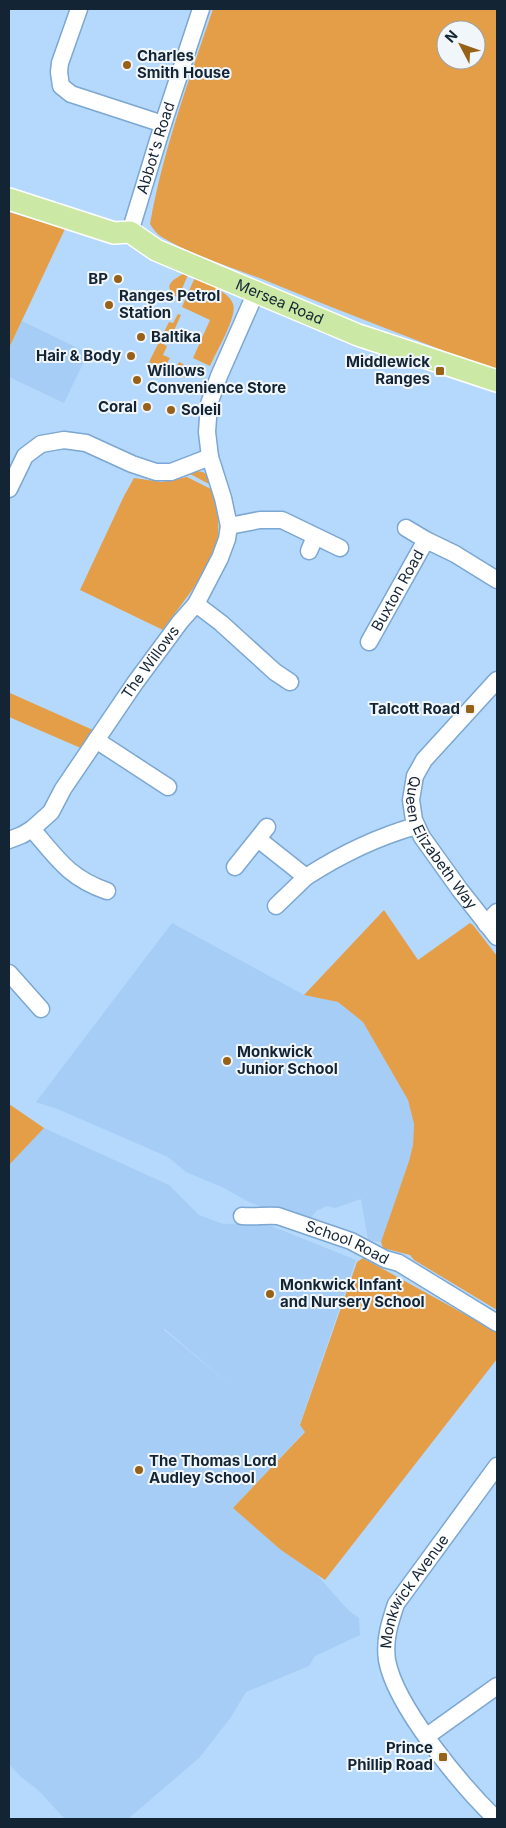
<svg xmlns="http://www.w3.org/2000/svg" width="506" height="1828" font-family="Inter,sans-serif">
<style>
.built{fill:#a5cdf5;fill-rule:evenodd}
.green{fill:#e59e48;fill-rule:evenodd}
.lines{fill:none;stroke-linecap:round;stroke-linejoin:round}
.minor-casing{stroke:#7ba7d2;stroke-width:19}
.major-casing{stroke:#fff;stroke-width:24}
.minor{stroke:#fff;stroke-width:16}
.major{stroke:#cbe8a5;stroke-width:21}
.poi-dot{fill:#976118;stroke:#f1f6fa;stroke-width:2}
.labels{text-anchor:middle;stroke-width:4;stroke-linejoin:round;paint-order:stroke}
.poi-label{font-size:15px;font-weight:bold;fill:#132435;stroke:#f1f6fa;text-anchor:start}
.street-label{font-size:15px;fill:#132435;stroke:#f1f6fa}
</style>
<rect width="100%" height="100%" fill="#b5d9fd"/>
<!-- built -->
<g class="built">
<path d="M 22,321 L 88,353 L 64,403 L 9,377 L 9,348 Z"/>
<path d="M 172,923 L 304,995 L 338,1002 L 363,1022 L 408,1100 L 414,1124 L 413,1145 L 409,1161 L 381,1242 L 368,1240 L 361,1199 L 335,1208 L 327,1206 L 316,1211 L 310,1219 L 270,1210 L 249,1202 L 222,1187 L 186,1172 L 168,1157 L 60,1110 L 36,1102 Z"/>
<path d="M 44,1128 L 169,1185 L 199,1215 L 223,1224 L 257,1223 L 259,1221 L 356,1260 L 300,1424 L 305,1431 L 233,1508 L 281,1550 L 316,1574 L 349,1611 L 359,1618 L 360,1635 L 315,1656 L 309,1666 L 246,1692 L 231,1717 L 200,1757 L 128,1819 L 65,1819 L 38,1790 L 21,1777 L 9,1764 L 9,1165 ZM 164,1329 L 165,1329 L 236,1390 L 164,1330 Z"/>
</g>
<!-- green -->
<g class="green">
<path d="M 213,9 L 497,9 L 497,371 C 418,341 340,311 262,279 C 228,266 191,255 160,236 C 156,233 153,229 150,224 C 163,150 189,80 213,9 ZM 446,30 L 476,30 L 476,60 L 446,60 Z"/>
<path d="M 9,212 L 65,229 L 9,348 Z"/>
<path d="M 185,273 L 188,275 L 178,298 C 161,286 172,280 185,273 Z"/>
<path d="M 195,277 C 205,281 230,293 233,304 C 238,316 215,354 210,366 L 193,358 L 210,320 L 182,307 Z"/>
<path d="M 178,314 L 181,315 L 171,337 L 163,334 L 169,322 L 173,323 Z"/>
<path d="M 159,342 L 167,346 L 163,355 L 170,358 L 164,369 L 149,362 Z"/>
<path d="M 179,362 L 203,375 L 202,377 L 190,371 L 186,378 L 174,373 Z"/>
<path d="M 195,471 C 205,471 209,474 209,484 L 190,474 Z"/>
<path d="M 187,477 L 211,489 C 218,509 222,532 214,553 C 205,576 178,608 163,630 L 80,590 L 124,496 L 134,478 L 162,482 Z"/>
<path d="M 10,693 L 93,730 L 83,749 L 9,717 Z"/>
<path d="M 384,910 L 418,960 L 470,923 L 473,925 L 497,956 L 497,1310 L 414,1260 L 410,1255 L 383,1248 L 381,1242 L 409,1161 L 413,1145 L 414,1124 L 408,1100 L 363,1022 L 338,1002 L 304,995 Z"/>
<path d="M 9,1104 L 44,1128 L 9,1165 Z"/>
<path d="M 363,1258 L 497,1332 L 497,1359 L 325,1580 L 281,1550 L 233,1508 L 305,1432 L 300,1425 L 357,1262 Z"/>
</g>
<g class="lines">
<!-- minor casing -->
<g class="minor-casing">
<g id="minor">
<path d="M 79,9 L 60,63 L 59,72 L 61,86 L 71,94 L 163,124"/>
<path id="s1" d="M 130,232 L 163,124 L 201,9"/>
<path d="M 9,489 L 25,456 L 41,444 L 64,440 L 86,443 L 132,464 L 156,472 L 171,472 L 210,457"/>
<path d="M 229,526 L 260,520 L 282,520 L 340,548"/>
<path d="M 406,528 L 426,540"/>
<path d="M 309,551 L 315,537"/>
<path d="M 196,604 L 221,623 L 275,672 L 290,682"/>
<path id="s2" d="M 369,642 L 426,540 L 455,554 L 497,580"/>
<path id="s3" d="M 497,680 L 424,760 L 415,776 L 411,800 L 414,820 L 422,837 L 460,890 L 497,937"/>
<path d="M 96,740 L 168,787"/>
<path d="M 32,829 C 57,858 69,878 107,891"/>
<path d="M 258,839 L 306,877 C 340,855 377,837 416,826"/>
<path id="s4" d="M 9,840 L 22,835 L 32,829 L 51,812 L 63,789 L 135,683 L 180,622 L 196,604 L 220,558 L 227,539 L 229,526 L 223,498 L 210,457 L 207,432 L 209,404 L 219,376 L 256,292"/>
<path d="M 235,867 L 267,827"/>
<path d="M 276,906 L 306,877"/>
<path d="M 486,924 L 497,912"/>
<path d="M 9,973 L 41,1009"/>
<path id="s5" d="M 242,1216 C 255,1217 266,1215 278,1216 L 351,1241 L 385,1259 L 399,1263 L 497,1323"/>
<path d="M 427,1736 L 497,1686"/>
<path id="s6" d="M 496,1819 C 462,1786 395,1706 387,1660 C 384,1640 390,1622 396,1604 L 497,1466"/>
</g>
</g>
<!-- major casing -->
<g class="major-casing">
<g id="major">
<path id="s7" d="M 9,199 L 114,233 L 130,232 L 156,250 L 358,335 L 497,381"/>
</g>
</g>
<!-- minor -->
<use href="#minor" class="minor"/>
<!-- major -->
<use href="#major" class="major"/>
</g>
<!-- markers -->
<g class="poi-dot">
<circle cx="127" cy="65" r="5"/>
<circle cx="118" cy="279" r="5"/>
<circle cx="109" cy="305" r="5"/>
<circle cx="141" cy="337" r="5"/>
<circle cx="131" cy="356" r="5"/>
<rect x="435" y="366" width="10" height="10" rx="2.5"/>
<circle cx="137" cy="380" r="5"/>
<circle cx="147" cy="407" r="5"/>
<circle cx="171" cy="410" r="5"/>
<rect x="465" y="704" width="10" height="10" rx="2.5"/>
<circle cx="227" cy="1061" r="5"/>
<circle cx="270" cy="1294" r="5"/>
<circle cx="139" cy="1470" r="5"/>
<rect x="438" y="1752" width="10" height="10" rx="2.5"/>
</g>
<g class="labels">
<!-- poi labels -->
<g class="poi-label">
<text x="137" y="61">Charles<tspan x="137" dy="17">Smith House</tspan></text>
<text x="108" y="284" text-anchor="end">BP</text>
<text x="119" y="301">Ranges Petrol<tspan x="119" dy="17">Station</tspan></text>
<text x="151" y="342">Baltika</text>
<text x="121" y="361" text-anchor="end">Hair &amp; Body</text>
<text x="430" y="367" text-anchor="end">Middlewick<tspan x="430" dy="17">Ranges</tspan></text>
<text x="147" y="376">Willows<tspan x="147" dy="17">Convenience Store</tspan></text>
<text x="137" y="412" text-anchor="end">Coral</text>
<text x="181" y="415">Soleil</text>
<text x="460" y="714" text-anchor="end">Talcott Road</text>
<text x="237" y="1057">Monkwick<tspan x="237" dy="17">Junior School</tspan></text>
<text x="280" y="1290">Monkwick Infant<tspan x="280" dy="17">and Nursery School</tspan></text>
<text x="149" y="1466">The Thomas Lord<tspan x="149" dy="17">Audley School</tspan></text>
<text x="433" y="1753" text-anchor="end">Prince<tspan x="433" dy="17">Phillip Road</tspan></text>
</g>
<!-- street labels -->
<g class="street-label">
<text dy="5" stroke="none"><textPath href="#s1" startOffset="88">Abbot's Road</textPath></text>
<text dy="5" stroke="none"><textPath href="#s7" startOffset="292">Mersea Road</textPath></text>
<text dy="5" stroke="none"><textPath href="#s2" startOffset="59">Buxton Road</textPath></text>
<text dy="5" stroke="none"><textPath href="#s4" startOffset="231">The Willows</textPath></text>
<text dy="5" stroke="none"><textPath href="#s3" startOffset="202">Queen Elizabeth Way</textPath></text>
<text dy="5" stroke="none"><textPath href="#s5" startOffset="110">School Road</textPath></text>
<text dy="5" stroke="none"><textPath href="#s6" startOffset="271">Monkwick Avenue</textPath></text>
</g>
</g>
<!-- border -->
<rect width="506" height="1828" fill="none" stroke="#132435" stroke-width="20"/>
<!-- north arrow -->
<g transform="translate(461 45) rotate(311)"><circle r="24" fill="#f1f6fa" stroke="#98a2ab"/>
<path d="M0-4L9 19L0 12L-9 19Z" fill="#976118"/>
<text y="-8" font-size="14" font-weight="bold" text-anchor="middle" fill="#132435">N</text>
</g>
</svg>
